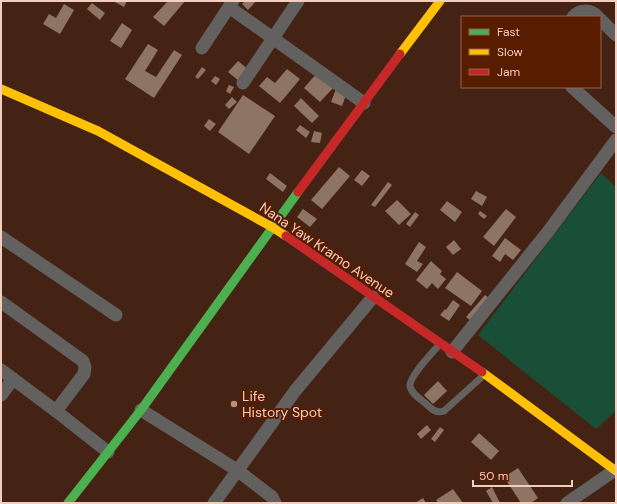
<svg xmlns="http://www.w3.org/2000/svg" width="617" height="504" font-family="'DM Sans',sans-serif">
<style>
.green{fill:#1a4f37}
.building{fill:#8e7464}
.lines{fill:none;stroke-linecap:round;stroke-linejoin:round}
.lane{stroke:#626160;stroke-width:7}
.street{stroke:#626160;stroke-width:13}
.fast{stroke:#4caf50;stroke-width:9}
.slow{stroke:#ffc107;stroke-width:9}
.jam{stroke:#c62828;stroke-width:9}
.poi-dot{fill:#b69282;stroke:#581c00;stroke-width:1.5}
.labels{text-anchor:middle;stroke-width:4;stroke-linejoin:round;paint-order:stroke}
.street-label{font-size:14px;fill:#f3cdbe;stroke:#581c00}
.poi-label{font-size:14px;fill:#f3cdbe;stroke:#581c00;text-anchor:start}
</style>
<rect width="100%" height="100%" fill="#442314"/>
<!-- green -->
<path class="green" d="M 601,173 L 616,187 L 616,411 L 596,429 L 478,335 Z"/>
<!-- building -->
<g class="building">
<path d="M 113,1 L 127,1 L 124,7 Z"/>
<path d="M 168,1 L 185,1 L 164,26 L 153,17 Z"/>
<path d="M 245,1 L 256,1 L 248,10 L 242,4 Z"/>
<path d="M 92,3 L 105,13 L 100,20 L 87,9 Z"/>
<path d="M 64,4 L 74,10 L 60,34 L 43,24 L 49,14 L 56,18 Z"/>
<path d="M 122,23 L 132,30 L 121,48 L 110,41 Z"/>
<path d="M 148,44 L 158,50 L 145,71 L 156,77 L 174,50 L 182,55 L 154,98 L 125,79 Z"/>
<path d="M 238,61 L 249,70 L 239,81 L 228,72 Z"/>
<path d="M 202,67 L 206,70 L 198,79 L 195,77 Z"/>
<path d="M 287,69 L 300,79 L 280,103 L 259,86 L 267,77 L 275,83 Z"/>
<path d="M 316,74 L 333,88 L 320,102 L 304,88 Z"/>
<path d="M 215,76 L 220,79 L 216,85 L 211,81 Z"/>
<path d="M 229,85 L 234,87 L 230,94 L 226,91 Z"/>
<path d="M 336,89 L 347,92 L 342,106 L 331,102 Z"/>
<path d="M 243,95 L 275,116 L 249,154 L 218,132 Z"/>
<path d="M 232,97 L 237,102 L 229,109 L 225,105 Z"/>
<path d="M 301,98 L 319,116 L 312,123 L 294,106 Z"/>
<path d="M 209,119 L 216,124 L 210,131 L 204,126 Z"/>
<path d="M 300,125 L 310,132 L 306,138 L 296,130 Z"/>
<path d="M 314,131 L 322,133 L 320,143 L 311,142 Z"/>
<path d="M 339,167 L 350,176 L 322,209 L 311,200 Z"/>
<path d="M 362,170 L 370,176 L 362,186 L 354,180 Z"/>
<path d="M 270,173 L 287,186 L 283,192 L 266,179 Z"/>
<path d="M 388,182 L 392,185 L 375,207 L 371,205 Z"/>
<path d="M 476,191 L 487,197 L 482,206 L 471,199 Z"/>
<path d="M 397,200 L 411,214 L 399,225 L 385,211 Z"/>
<path d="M 447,201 L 462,212 L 455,222 L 440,210 Z"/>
<path d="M 303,209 L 317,219 L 310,227 L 297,217 Z"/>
<path d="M 506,209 L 516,217 L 494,246 L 483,237 Z"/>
<path d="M 480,211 L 487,216 L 484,219 L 478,214 Z"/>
<path d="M 415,212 L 419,215 L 410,227 L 406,224 Z"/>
<path d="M 505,238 L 521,250 L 513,260 L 505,254 L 500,262 L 492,256 Z"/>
<path d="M 454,240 L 461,249 L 453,255 L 446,247 Z"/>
<path d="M 419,242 L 426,247 L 417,261 L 423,264 L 417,272 L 405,264 Z"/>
<path d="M 431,261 L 442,271 L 440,274 L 446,279 L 438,289 L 432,283 L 427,289 L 416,280 Z"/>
<path d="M 457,272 L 482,291 L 471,306 L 445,288 Z"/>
<path d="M 485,295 L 490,299 L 471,321 L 466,317 Z"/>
<path d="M 453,300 L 460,305 L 449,321 L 440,315 L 445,309 L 446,310 Z"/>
<path d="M 438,381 L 447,391 L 433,404 L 424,395 Z"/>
<path d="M 427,425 L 431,430 L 421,439 L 417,434 Z"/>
<path d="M 440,427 L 444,430 L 435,442 L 431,439 Z"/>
<path d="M 479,433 L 499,451 L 491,460 L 471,442 Z"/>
<path d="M 518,468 L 538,498 L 531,503 L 521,503 L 504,477 Z"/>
<path d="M 492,487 L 500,503 L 493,503 L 486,491 Z"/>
<path d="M 453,489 L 463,503 L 438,503 L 436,500 Z"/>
<path d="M 423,498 L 426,503 L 415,503 Z"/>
</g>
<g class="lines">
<!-- lane -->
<path class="lane" d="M 439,345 C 432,353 409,377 410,386 C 411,393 420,399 425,403 C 431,408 435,414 444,411 L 484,375"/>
<!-- street -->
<g class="street">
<path d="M 229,7 L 364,103"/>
<path d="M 573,17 C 580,9 591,9 598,17"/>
<path d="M 600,19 L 616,35"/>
<path d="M 202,48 L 233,1"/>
<path d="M 243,83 L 298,1"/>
<path d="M 572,87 L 616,127"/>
<path d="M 1,237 L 116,315"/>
<path d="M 1,302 L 83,361 L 85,367 L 84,374 L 56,411"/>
<path d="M 452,352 L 547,233 L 616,140"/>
<path d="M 1,370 L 56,411 L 108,452"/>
<path d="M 1,395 L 13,379"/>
<path d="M 141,410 L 237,470 L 272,497 L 275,503"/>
<path d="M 214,503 L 295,391 L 373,297"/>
<path d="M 567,503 L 615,470"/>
</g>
<!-- fast -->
<path class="fast" d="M 68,503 L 141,410 L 298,192"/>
<!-- slow -->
<g class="slow">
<path d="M 400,54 L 440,1"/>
<path d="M 1,89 L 98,131 L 272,227 L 286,236"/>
<path d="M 482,372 L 616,471"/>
</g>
<!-- jam -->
<g class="jam">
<path d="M 298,192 L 400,54"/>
<path d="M 286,236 L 482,372"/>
</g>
</g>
<!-- markers -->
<circle class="poi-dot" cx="234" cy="404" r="4"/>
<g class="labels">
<!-- street labels -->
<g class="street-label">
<text transform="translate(327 250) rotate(34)" y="5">Nana Yaw Kramo Avenue</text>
</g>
<!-- poi labels -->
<g class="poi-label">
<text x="242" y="401">Life<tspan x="242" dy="16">History Spot</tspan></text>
</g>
</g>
<!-- border -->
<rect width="617" height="504" fill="none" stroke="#f3cdbe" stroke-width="4"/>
<!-- legend -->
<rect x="461" y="16" width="140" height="72" fill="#581c00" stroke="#96634c"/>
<rect x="469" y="29" width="20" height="6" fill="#4caf50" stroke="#96634c"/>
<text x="497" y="36" font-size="12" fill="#f3cdbe">Fast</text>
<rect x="469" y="49" width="20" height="6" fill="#ffc107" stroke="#96634c"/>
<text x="497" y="56" font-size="12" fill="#f3cdbe">Slow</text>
<rect x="469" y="69" width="20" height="6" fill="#c62828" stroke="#96634c"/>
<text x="497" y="76" font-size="12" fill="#f3cdbe">Jam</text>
<!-- scale -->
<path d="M473 480v6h99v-6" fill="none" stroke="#f3cdbe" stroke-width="2"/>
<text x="479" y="480" font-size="12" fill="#f3cdbe" stroke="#581c00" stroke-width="3" paint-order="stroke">50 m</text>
</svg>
